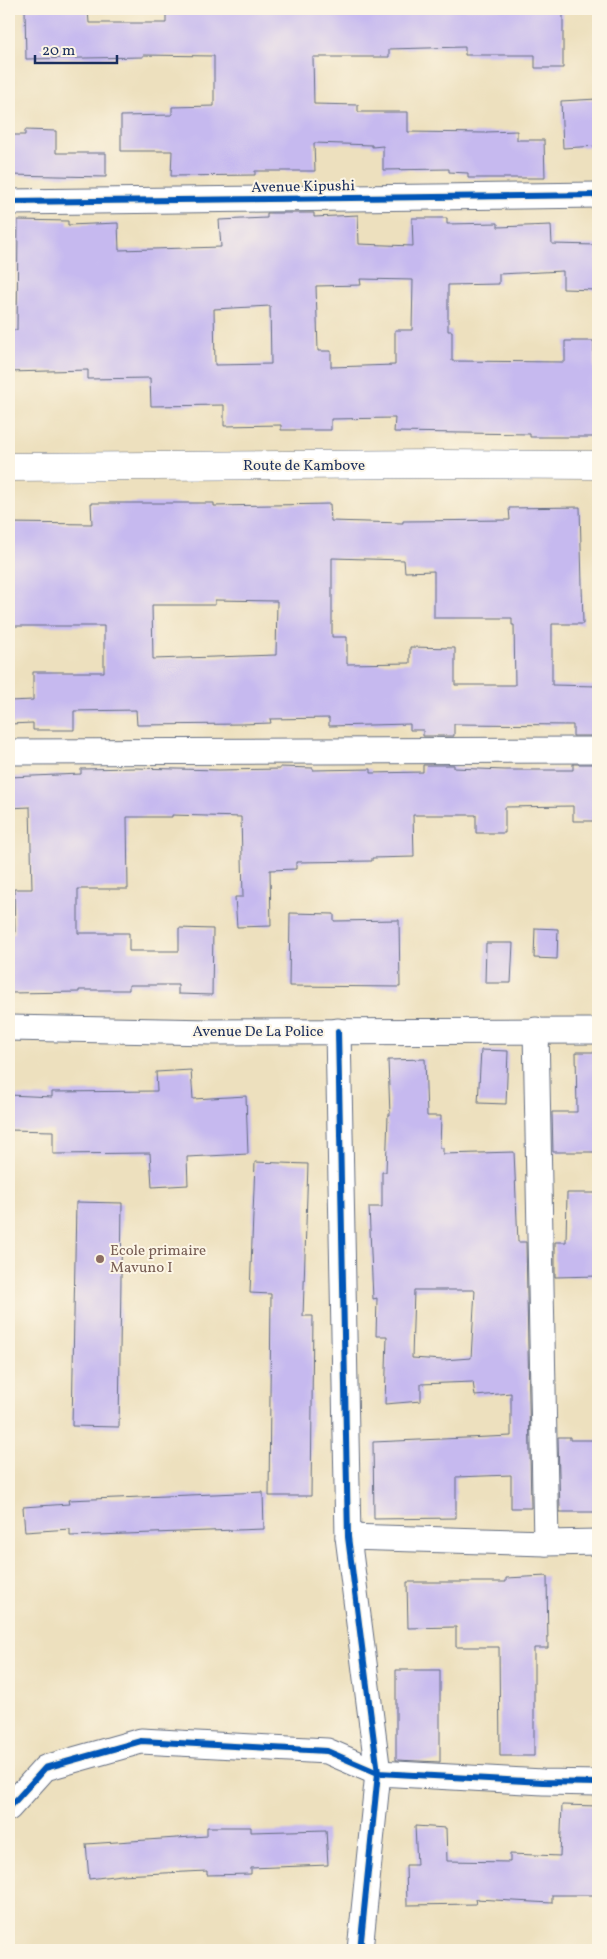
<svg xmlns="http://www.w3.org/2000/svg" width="607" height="1959" font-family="Vollkorn,serif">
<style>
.building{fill:#c6b9ef;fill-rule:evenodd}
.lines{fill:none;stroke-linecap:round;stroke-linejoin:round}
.minor-casing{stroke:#646d80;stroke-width:27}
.tertiary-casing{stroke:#646d80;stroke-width:29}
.minor{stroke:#fff;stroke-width:25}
.tertiary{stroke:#fff;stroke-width:28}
.cycleway-casing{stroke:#fcf5e5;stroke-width:9}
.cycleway{stroke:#0057b8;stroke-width:6}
.education-dot{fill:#8d6e63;stroke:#fcf5e5;stroke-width:2}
.labels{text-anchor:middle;stroke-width:4;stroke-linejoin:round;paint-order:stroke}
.street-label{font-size:15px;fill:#1b2f5e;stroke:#fcf5e5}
.education-label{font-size:15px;fill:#785e54;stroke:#fcf5e5;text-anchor:start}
</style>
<rect width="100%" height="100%" fill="#fcf5e5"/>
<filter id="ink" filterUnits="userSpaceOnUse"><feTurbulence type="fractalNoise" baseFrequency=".02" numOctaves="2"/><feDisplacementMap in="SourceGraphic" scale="10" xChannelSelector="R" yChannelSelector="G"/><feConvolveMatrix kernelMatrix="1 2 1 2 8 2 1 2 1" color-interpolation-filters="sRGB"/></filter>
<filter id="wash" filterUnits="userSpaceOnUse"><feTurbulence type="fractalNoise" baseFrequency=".0096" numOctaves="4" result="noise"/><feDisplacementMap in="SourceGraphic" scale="20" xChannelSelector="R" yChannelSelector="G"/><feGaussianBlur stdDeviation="1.12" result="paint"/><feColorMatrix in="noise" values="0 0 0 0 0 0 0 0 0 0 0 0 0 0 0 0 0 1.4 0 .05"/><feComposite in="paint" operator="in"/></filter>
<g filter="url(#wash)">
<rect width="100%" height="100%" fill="#ede0be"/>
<g id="blocks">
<!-- building -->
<g class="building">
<path d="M 25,9 L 88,9 L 89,23 L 166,23 L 166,9 L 563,9 L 563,68 L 535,68 L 535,55 L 465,55 L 465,47 L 389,49 L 389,57 L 313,57 L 314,104 L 358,105 L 358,112 L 408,112 L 408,132 L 486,133 L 486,132 L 517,131 L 517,140 L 544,140 L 545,178 L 468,178 L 468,173 L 449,172 L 449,169 L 383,170 L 383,146 L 372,147 L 372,145 L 314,143 L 315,171 L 255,171 L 255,175 L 171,176 L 172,151 L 121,151 L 121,116 L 172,115 L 172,107 L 214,106 L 214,56 L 143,55 L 143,57 L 26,59 Z"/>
<path d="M 597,99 L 598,146 L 563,148 L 561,101 Z"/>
<path d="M 25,130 L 56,131 L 56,153 L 106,153 L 106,177 L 9,175 L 9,135 L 25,135 Z"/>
<path d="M 267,213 L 314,213 L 314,217 L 358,215 L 359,244 L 413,246 L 412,218 L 447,218 L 447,224 L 498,223 L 498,227 L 551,225 L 552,244 L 597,245 L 596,290 L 563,289 L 563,271 L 499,274 L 499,284 L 448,285 L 448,331 L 452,331 L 452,361 L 565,362 L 565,341 L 594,341 L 594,385 L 598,385 L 598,429 L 594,429 L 595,437 L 530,437 L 530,434 L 394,432 L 395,418 L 331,419 L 331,430 L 281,430 L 281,425 L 224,426 L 224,405 L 151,406 L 150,378 L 88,379 L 88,370 L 9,372 L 9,330 L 17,330 L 18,220 L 68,221 L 68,225 L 118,223 L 119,250 L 221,247 L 219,220 L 267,218 ZM 360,279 L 413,280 L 412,330 L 395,330 L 395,365 L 331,367 L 331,351 L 318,351 L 316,286 L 361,285 ZM 270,306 L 271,364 L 215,365 L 214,309 Z"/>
<path d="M 91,503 L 214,503 L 214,506 L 330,504 L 331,521 L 403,523 L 403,521 L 510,520 L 509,508 L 580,507 L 583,624 L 552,624 L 552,685 L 598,686 L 598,736 L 573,736 L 573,725 L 454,724 L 454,736 L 423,736 L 423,730 L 410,730 L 410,724 L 329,726 L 329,718 L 270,719 L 271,723 L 242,724 L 137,725 L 136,710 L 74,711 L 74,730 L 33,730 L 33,723 L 9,724 L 9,701 L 33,700 L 33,672 L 104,672 L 104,626 L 9,626 L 9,523 L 92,524 ZM 332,558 L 404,560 L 405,572 L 434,571 L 434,618 L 512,618 L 512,625 L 514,625 L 515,685 L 455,685 L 455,648 L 410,647 L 410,663 L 347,664 L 347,637 L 332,637 ZM 215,600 L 277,601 L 276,655 L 153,659 L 152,605 L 215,605 Z"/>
<path d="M 573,764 L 598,764 L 598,821 L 573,821 L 573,806 L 505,807 L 505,833 L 476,833 L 476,815 L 413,815 L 414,857 L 372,858 L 372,861 L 296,862 L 296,869 L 270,870 L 271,926 L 237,927 L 235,897 L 243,897 L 241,817 L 172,815 L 172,817 L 127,817 L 128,889 L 78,889 L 78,933 L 129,933 L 129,951 L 179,951 L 179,928 L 213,929 L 212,995 L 178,994 L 178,985 L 129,985 L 129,990 L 79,990 L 79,992 L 9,993 L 9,934 L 15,934 L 14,889 L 32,889 L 30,807 L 9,808 L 9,777 L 81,774 L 81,769 L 135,768 L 219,770 L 280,769 L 280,767 L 313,768 L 313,770 L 371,769 L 371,773 L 423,772 L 423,765 L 454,765 L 454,768 L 505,770 L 573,770 Z"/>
<path d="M 290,913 L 334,914 L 334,921 L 399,920 L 400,987 L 289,986 Z"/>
<path d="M 535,928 L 558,929 L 557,959 L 534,958 Z"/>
<path d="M 486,943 L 513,943 L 511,983 L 485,983 Z"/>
<path d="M 481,1050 L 508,1051 L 506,1104 L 478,1103 Z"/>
<path d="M 576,1052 L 598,1052 L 598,1152 L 553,1152 L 552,1112 L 577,1112 Z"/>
<path d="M 425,1059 L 427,1116 L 441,1116 L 440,1148 L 443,1148 L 443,1154 L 514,1152 L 518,1242 L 526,1242 L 531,1508 L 511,1508 L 511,1475 L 456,1477 L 456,1518 L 374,1519 L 373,1442 L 511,1436 L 511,1393 L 475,1396 L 473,1382 L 421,1384 L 421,1401 L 385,1404 L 387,1336 L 376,1336 L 377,1298 L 373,1299 L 369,1207 L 382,1207 L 382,1172 L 386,1172 L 388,1115 L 390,1115 L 388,1060 ZM 414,1290 L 475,1290 L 471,1358 L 443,1360 L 412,1358 Z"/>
<path d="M 191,1070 L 193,1099 L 246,1096 L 248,1154 L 187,1157 L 188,1185 L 152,1187 L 150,1153 L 53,1154 L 53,1131 L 9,1130 L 9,1095 L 52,1097 L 52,1092 L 157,1091 L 156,1072 Z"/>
<path d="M 255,1162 L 308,1164 L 303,1316 L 313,1316 L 311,1496 L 269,1496 L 271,1294 L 250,1293 Z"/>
<path d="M 567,1193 L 598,1193 L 598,1276 L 555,1277 L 555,1242 L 566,1242 Z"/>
<path d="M 76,1202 L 122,1203 L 119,1427 L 72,1426 Z"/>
<path d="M 558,1437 L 570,1437 L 570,1440 L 598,1440 L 598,1512 L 560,1512 Z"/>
<path d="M 263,1492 L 264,1529 L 70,1536 L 70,1529 L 25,1532 L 23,1507 L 69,1504 L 68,1500 Z"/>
<path d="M 547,1576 L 548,1648 L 534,1648 L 534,1756 L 500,1756 L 499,1647 L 456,1647 L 456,1627 L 408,1628 L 407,1582 L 506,1582 L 506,1578 Z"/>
<path d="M 396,1670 L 440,1670 L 440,1762 L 396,1760 Z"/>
<path d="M 562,1805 L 598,1806 L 595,1865 L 598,1865 L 598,1895 L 552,1895 L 552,1903 L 475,1899 L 476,1904 L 407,1905 L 406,1865 L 417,1865 L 415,1826 L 446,1828 L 447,1861 L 510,1862 L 510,1854 L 560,1856 Z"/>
<path d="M 207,1827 L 251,1827 L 251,1832 L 326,1830 L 328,1865 L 251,1868 L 251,1874 L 207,1875 L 207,1871 L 121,1875 L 89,1879 L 86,1844 L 207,1836 Z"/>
</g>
</g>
</g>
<g filter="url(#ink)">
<use href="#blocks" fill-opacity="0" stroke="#646d80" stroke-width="1"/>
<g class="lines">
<!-- minor casing -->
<g class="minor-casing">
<g id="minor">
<path d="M 9,202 L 598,195"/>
<path d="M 9,752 L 598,750"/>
<path d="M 9,1028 L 212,1032 L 598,1031"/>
<path d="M 536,1030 L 546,1543"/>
<path d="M 338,1031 L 348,1537 L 378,1773 L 360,1950"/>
<path d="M 348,1537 L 546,1543 L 598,1542"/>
<path d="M 9,1808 L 45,1768 L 141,1741 L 327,1751 L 378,1773 L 543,1782 L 598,1783"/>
</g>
</g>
<!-- tertiary casing -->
<g class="tertiary-casing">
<path id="tertiary" d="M 9,467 L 439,464 L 598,465"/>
</g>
<!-- minor -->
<use href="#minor" class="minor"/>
<!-- tertiary -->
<use href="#tertiary" class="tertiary"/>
<!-- cycleway casing -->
<g class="cycleway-casing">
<g id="cycleway">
<path d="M 9,202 L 598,195"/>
<path d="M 338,1031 L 348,1537 L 378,1773 L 360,1950"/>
<path d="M 9,1808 L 45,1768 L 141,1741 L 327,1751 L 378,1773 L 543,1782 L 598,1783"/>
</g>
</g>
<!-- cycleway -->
<use href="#cycleway" class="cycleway"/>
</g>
</g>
<!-- markers -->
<circle class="education-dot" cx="100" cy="1259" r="5"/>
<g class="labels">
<!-- street labels -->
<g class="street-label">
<text transform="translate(303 186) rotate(-1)" y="5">Avenue Kipushi</text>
<text x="304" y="470">Route de Kambove</text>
<text x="258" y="1036">Avenue De La Police</text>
</g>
<!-- education labels -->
<g class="education-label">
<text x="110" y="1255">Ecole primaire<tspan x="110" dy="17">Mavuno I</tspan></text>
</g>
</g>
<!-- margin -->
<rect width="607" height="1959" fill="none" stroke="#fcf5e5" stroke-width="30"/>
<!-- scale -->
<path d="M35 55v8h82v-8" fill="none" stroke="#1b2f5e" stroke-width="2.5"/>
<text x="42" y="55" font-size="15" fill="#1b2f5e" stroke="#fcf5e5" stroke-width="4" paint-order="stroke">20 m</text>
</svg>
